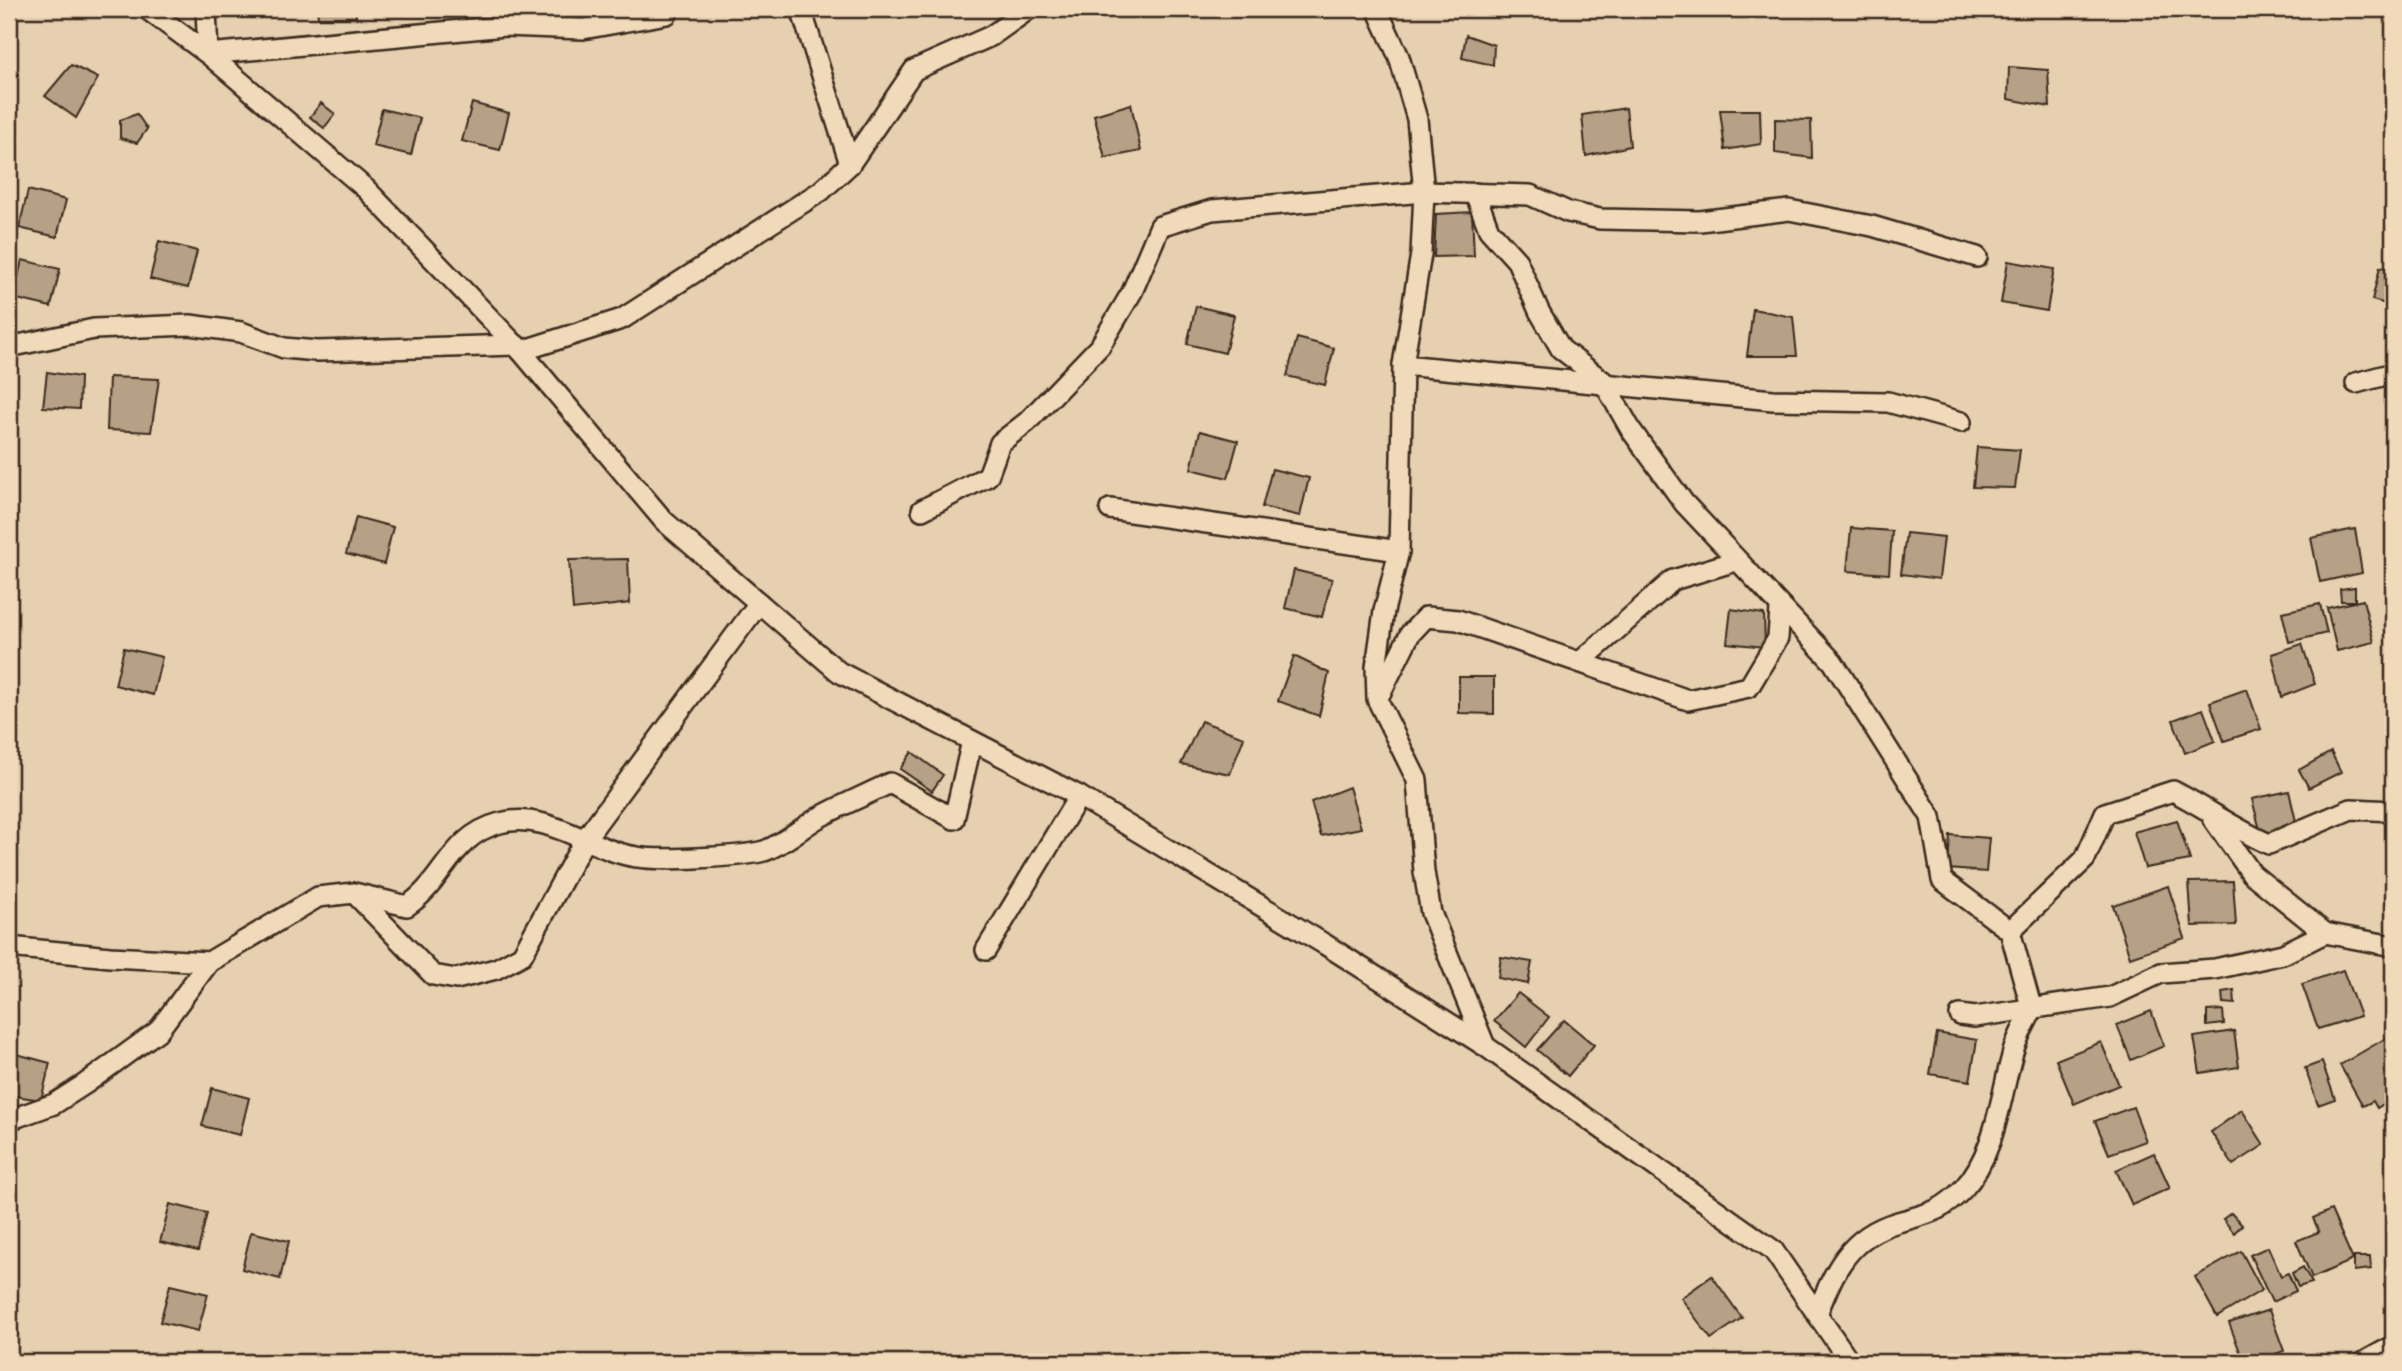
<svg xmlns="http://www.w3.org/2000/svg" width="2402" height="1371" font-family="'Playpen Sans',sans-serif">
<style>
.building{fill:#b6a187;stroke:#3b2a1e;stroke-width:2}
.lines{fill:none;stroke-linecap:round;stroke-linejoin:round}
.street-casing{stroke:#3b2a1e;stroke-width:24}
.street{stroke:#f1dab9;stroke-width:19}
</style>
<rect width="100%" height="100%" fill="#e6d0b0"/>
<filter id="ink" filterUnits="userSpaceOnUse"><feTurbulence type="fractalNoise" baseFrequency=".0143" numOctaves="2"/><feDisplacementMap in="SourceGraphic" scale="14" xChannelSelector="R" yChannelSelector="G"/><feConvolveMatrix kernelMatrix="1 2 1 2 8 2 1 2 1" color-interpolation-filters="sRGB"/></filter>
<g filter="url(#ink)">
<!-- building -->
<g class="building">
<path d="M 317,9 L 356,9 L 356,17 L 318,17 Z"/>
<path d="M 1466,35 L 1494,45 L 1493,65 L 1462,58 Z"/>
<path d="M 71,65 L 98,78 L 76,118 L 45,96 Z"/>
<path d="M 2009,67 L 2048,70 L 2050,107 L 2008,99 Z"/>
<path d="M 321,103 L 335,114 L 324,128 L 310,117 Z"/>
<path d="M 472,103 L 509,113 L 500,150 L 462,141 Z"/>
<path d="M 1131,104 L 1141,151 L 1105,158 L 1094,115 Z"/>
<path d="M 1626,108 L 1630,146 L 1586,156 L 1582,115 Z"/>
<path d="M 382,109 L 420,118 L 411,155 L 373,146 Z"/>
<path d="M 1720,110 L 1760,110 L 1761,144 L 1725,150 Z"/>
<path d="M 137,114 L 147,129 L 137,143 L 120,138 L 120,120 Z"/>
<path d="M 1775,119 L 1811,120 L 1812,158 L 1775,153 Z"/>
<path d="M 28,190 L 66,200 L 57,237 L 19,228 Z"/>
<path d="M 1472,212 L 1474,256 L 1434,257 L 1436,214 Z"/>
<path d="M 159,241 L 197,251 L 188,288 L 150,279 Z"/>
<path d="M 22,260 L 60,269 L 51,307 L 13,298 Z"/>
<path d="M 2008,261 L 2054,269 L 2047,311 L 2001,303 Z"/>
<path d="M 2380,267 L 2393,269 L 2393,306 L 2372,300 Z"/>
<path d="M 1196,306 L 1234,315 L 1225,353 L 1187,344 Z"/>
<path d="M 1753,309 L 1793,317 L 1797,356 L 1747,356 Z"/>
<path d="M 1297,338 L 1334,348 L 1325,385 L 1287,376 Z"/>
<path d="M 47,372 L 80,377 L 79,409 L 43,407 Z"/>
<path d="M 109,377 L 159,379 L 151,432 L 107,430 Z"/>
<path d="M 1200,431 L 1238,441 L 1228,478 L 1191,469 Z"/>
<path d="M 1977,447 L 2020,450 L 2015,488 L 1973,487 Z"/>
<path d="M 1272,469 L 1309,478 L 1300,516 L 1262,507 Z"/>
<path d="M 356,517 L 393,527 L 384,564 L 346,554 Z"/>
<path d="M 1851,528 L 1892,531 L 1889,574 L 1847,571 Z"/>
<path d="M 2355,529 L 2362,573 L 2320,582 L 2311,538 Z"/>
<path d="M 1906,533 L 1944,537 L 1939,579 L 1901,574 Z"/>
<path d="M 628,559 L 630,603 L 573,610 L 569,560 Z"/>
<path d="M 1294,570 L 1332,579 L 1322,617 L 1285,608 Z"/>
<path d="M 2355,587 L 2355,601 L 2341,601 L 2340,589 Z"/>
<path d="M 2363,600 L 2374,642 L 2337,651 L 2327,608 Z"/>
<path d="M 2320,604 L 2327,633 L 2289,642 L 2282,612 Z"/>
<path d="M 1731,609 L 1764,614 L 1765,647 L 1727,643 Z"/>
<path d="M 2302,644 L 2315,684 L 2282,697 L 2272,654 Z"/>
<path d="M 124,648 L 162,657 L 153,695 L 115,685 Z"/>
<path d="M 1294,656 L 1329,673 L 1319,716 L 1278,701 Z"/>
<path d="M 1459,677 L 1494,677 L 1494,714 L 1459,713 Z"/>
<path d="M 2247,689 L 2261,729 L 2224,741 L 2210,702 Z"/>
<path d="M 2203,709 L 2215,741 L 2185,753 L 2173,720 Z"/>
<path d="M 1201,721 L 1244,737 L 1230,774 L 1181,764 Z"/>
<path d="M 912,752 L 943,775 L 932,791 L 900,769 Z"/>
<path d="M 2331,752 L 2341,772 L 2309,788 L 2299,770 Z"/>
<path d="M 1349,787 L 1361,828 L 1321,836 L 1311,802 Z"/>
<path d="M 2289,791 L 2297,826 L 2261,834 L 2252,799 Z"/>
<path d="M 2177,820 L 2190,860 L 2145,868 L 2134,832 Z"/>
<path d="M 1950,835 L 1989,838 L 1986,872 L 1948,869 Z"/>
<path d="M 2233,881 L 2236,925 L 2192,926 L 2189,882 Z"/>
<path d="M 2168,886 L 2185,938 L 2130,957 L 2113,905 Z"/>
<path d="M 1501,957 L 1532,962 L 1528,984 L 1498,978 Z"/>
<path d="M 2343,970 L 2360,1016 L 2318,1029 L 2302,984 Z"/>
<path d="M 2234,990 L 2235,1004 L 2223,1003 L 2222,992 Z"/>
<path d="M 1518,993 L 1549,1017 L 1526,1047 L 1494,1021 Z"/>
<path d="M 2223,1010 L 2224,1024 L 2207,1026 L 2207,1011 Z"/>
<path d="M 2151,1011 L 2164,1046 L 2131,1060 L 2117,1025 Z"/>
<path d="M 1564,1020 L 1594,1045 L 1568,1076 L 1537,1050 Z"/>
<path d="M 2234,1031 L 2239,1067 L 2200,1073 L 2194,1037 Z"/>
<path d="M 1937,1033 L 1977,1040 L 1970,1081 L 1930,1074 Z"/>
<path d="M 2386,1038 L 2393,1050 L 2393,1098 L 2377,1108 L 2373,1101 L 2363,1106 L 2340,1065 Z"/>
<path d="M 2101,1042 L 2119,1085 L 2074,1104 L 2056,1060 Z"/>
<path d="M 9,1052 L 50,1063 L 41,1100 L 9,1095 Z"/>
<path d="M 2322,1062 L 2335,1099 L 2318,1105 L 2305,1068 Z"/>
<path d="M 212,1088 L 249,1098 L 240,1135 L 202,1126 Z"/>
<path d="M 2133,1107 L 2146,1141 L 2109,1154 L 2095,1121 Z"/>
<path d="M 2242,1110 L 2264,1145 L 2233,1165 L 2211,1132 Z"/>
<path d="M 2154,1153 L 2170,1188 L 2132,1205 L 2116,1170 Z"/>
<path d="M 170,1204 L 207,1213 L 198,1251 L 160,1242 Z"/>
<path d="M 2331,1210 L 2353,1260 L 2312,1278 L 2296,1241 L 2319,1232 L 2313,1218 Z"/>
<path d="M 2231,1213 L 2242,1225 L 2234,1233 L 2223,1219 Z"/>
<path d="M 251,1232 L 289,1241 L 280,1279 L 242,1269 Z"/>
<path d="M 2268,1247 L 2281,1276 L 2288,1273 L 2296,1291 L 2272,1302 L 2250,1255 Z"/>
<path d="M 2241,1251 L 2262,1290 L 2217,1317 L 2195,1277 Z"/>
<path d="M 2354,1257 L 2370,1257 L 2371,1269 L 2354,1271 Z"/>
<path d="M 2303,1267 L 2312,1283 L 2298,1287 L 2292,1273 Z"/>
<path d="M 1712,1276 L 1742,1318 L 1711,1339 L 1681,1298 Z"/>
<path d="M 2393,1280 L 2393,1310 L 2384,1284 Z"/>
<path d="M 170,1285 L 208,1294 L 198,1331 L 160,1322 Z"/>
<path d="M 2269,1310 L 2284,1351 L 2253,1362 L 2244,1362 L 2229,1323 Z"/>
</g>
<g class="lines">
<!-- street casing -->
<g class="street-casing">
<g id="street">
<path d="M 147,9 L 208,54 L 366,189 L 521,351 L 664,521 L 839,672 L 1079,796 L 1326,945 L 1485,1046 L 1773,1250 L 1850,1362"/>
<path d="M 206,9 L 208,54 L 505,26 L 583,29 L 667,14"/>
<path d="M 801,9 L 850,164"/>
<path d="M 1377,9 L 1399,57 L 1417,119 L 1424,192 L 1421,254 L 1403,365 L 1399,551 L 1384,611 L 1376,667 L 1377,699 L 1417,780 L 1424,872 L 1431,913 L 1485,1046"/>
<path d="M 1475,193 L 1489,230 L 1517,261 L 1539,311 L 1561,349 L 1603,381 L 1631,430 L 1684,503 L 1833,662 L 1931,817 L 1942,880 L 2010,931 L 2032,1010 C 2026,1023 2018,1036 2014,1049 C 2000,1095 1997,1152 1963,1189 C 1942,1212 1926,1214 1898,1222 C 1849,1236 1834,1271 1817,1314"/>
<path d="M 9,347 L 94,329 L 190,325 L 241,332 L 284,348 L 317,351 L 516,345"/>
<path d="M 521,351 L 622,319 L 821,191 L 850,164 L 914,70 L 991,36 L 1029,9"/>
<path d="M 1403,365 L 1773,400 L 1888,402 L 1961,422"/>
<path d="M 2356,383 L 2393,373"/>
<path d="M 1110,509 L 1399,551"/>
<path d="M 922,510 L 988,476 L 1000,443 L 1027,422 L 1100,346 L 1132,292 L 1160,226 L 1212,210 L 1424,192 L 1530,195 L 1568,212 L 1600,219 L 1700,221 L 1789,210 L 1872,226 L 1977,257"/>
<path d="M 1580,662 L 1673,580 L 1736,561"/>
<path d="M 1379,696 L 1410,634 L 1426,617 L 1458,620 L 1688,700 L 1749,687 L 1778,638 L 1780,609"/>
<path d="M 2213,819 L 2252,874 L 2325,933 L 2393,946"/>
<path d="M 355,894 L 433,975 L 456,979 L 496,969 L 522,955 L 585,839 L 759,603"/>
<path d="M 2010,931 L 2085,859 L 2105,813 L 2173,791 C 2206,808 2235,829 2269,844 L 2351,809 L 2393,811"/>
<path d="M 9,947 L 110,957 L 209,962"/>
<path d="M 986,950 L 1079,796"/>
<path d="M 1960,1015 L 1975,1017 L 2110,997 L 2161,973 L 2215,969 L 2283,954 L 2325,933"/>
<path d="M 9,1120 L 54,1104 L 85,1084 L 158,1031 L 209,962 L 318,897 L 354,893 L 407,906 C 444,882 450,836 500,823 C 548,810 591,851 637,857 C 660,861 741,857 764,851 C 782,845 801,828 818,818 C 841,805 866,795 890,783 L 954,819 L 972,741"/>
<path d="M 2364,1362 L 2393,1346"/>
</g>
</g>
<!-- street -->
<use href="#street" class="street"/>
</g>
</g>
<!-- margin -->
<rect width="2402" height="1371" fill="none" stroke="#f1dab9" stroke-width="35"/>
<rect x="18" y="18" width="2367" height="1336" fill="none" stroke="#3b2a1e" stroke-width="2.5" filter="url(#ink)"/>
</svg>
